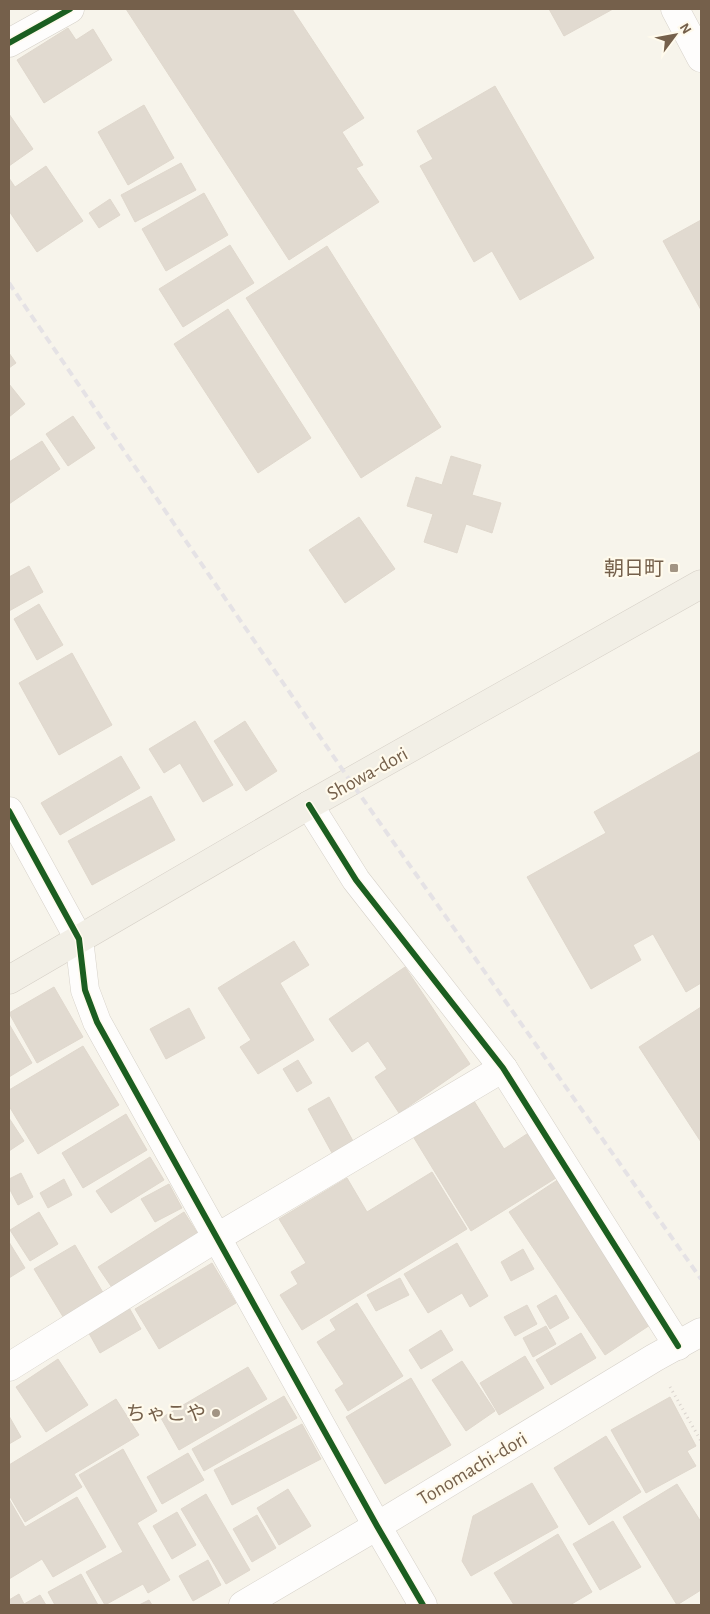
<svg xmlns="http://www.w3.org/2000/svg" width="710" height="1614" font-family="'Alegreya Sans','Noto Sans JP',sans-serif">
<style>
.building{fill:#e1dad0;stroke:#e0d8cd}
.lines{fill:none;stroke-linecap:round;stroke-linejoin:round}
.minor-casing{stroke:#d6d1c9;stroke-width:29}
.major-casing{stroke:#d5cfc6;stroke-width:29}
.path{stroke:#dad4ce;stroke-width:3;stroke-dasharray:1 4;stroke-linecap:butt}
.minor{stroke:#fefdfc;stroke-width:28}
.major{stroke:#f2efe6;stroke-width:28}
.rail{stroke:#e5e2e5;stroke-width:4;stroke-dasharray:8 5;stroke-linecap:butt}
.cycleway-casing{stroke:#fffaec;stroke-width:9}
.cycleway{stroke:#1b5e20;stroke-width:6}
.poi-dot{fill:#a29483;stroke:#fffaec;stroke-width:2}
.labels{text-anchor:middle;stroke-width:4.5;stroke-linejoin:round;paint-order:stroke}
.poi-label{font-size:20px;fill:#75604b;stroke:#fffaec;text-anchor:end}
.street-label{font-size:20px;fill:#75604b;stroke:#fffaec}
</style>
<rect width="100%" height="100%" fill="#f7f4eb"/>
<!-- building -->
<g class="building">
<path d="M 126,9 L 292,9 L 364,118 L 342,132 L 363,165 L 356,168 L 379,202 L 289,260 Z"/>
<path d="M 549,9 L 613,9 L 564,36 Z"/>
<path d="M 68,28 L 76,40 L 93,29 L 112,60 L 44,103 L 17,60 Z"/>
<path d="M 495,86 L 594,258 L 520,300 L 492,251 L 474,262 L 420,166 L 433,159 L 417,131 Z"/>
<path d="M 144,105 L 174,158 L 128,185 L 98,132 Z"/>
<path d="M 9,114 L 33,149 L 9,166 Z"/>
<path d="M 181,163 L 196,190 L 135,222 L 121,195 Z"/>
<path d="M 46,166 L 83,221 L 37,252 L 9,211 L 9,178 L 15,187 Z"/>
<path d="M 204,193 L 228,235 L 166,271 L 142,229 Z"/>
<path d="M 110,199 L 120,215 L 99,228 L 89,213 Z"/>
<path d="M 701,220 L 701,310 L 663,241 Z"/>
<path d="M 230,245 L 254,283 L 183,327 L 159,289 Z"/>
<path d="M 327,246 L 441,427 L 361,478 L 246,298 Z"/>
<path d="M 228,309 L 311,438 L 258,473 L 174,344 Z"/>
<path d="M 9,353 L 16,363 L 9,368 Z"/>
<path d="M 9,384 L 25,404 L 9,417 Z"/>
<path d="M 73,416 L 95,448 L 68,466 L 46,434 Z"/>
<path d="M 42,441 L 60,469 L 9,504 L 9,462 Z"/>
<path d="M 451,456 L 481,465 L 472,495 L 501,503 L 492,533 L 466,524 L 457,553 L 424,542 L 433,514 L 407,506 L 416,477 L 442,485 Z"/>
<path d="M 359,517 L 395,569 L 345,603 L 309,550 Z"/>
<path d="M 29,566 L 43,592 L 9,611 L 9,577 Z"/>
<path d="M 39,604 L 63,645 L 37,660 L 14,619 Z"/>
<path d="M 72,653 L 112,725 L 59,755 L 19,683 Z"/>
<path d="M 195,721 L 233,785 L 203,802 L 180,763 L 164,773 L 149,749 Z"/>
<path d="M 245,721 L 277,771 L 246,791 L 214,741 Z"/>
<path d="M 701,751 L 701,983 L 686,992 L 653,934 L 633,945 L 641,960 L 591,989 L 527,877 L 606,833 L 594,812 Z"/>
<path d="M 121,756 L 140,788 L 60,835 L 41,803 Z"/>
<path d="M 151,796 L 175,840 L 92,885 L 68,841 Z"/>
<path d="M 294,941 L 309,965 L 280,983 L 314,1040 L 258,1074 L 240,1047 L 251,1040 L 218,988 Z"/>
<path d="M 405,967 L 470,1064 L 399,1113 L 375,1077 L 387,1069 L 368,1041 L 352,1052 L 329,1019 Z"/>
<path d="M 54,987 L 83,1037 L 37,1063 L 9,1013 Z"/>
<path d="M 701,1007 L 701,1142 L 639,1047 Z"/>
<path d="M 189,1008 L 205,1038 L 166,1059 L 150,1029 Z"/>
<path d="M 9,1024 L 32,1063 L 9,1077 Z"/>
<path d="M 83,1046 L 119,1105 L 38,1154 L 9,1106 L 9,1090 Z"/>
<path d="M 298,1060 L 312,1083 L 297,1092 L 283,1069 Z"/>
<path d="M 329,1097 L 353,1141 L 332,1153 L 308,1109 Z"/>
<path d="M 474,1101 L 504,1149 L 536,1128 L 564,1173 L 471,1231 L 414,1138 Z"/>
<path d="M 126,1114 L 147,1150 L 83,1188 L 62,1153 Z"/>
<path d="M 9,1118 L 24,1141 L 9,1151 Z"/>
<path d="M 150,1157 L 164,1180 L 111,1213 L 96,1191 Z"/>
<path d="M 432,1172 L 467,1229 L 302,1330 L 280,1295 L 298,1284 L 291,1272 L 306,1263 L 279,1219 L 347,1178 L 367,1212 Z"/>
<path d="M 21,1173 L 33,1197 L 18,1205 L 9,1188 L 9,1179 Z"/>
<path d="M 562,1177 L 653,1323 L 605,1355 L 509,1212 Z"/>
<path d="M 64,1179 L 72,1195 L 48,1208 L 40,1193 Z"/>
<path d="M 169,1184 L 182,1208 L 155,1222 L 141,1199 Z"/>
<path d="M 39,1212 L 58,1244 L 30,1261 L 10,1230 Z"/>
<path d="M 184,1212 L 198,1234 L 113,1289 L 98,1267 Z"/>
<path d="M 9,1242 L 25,1268 L 9,1278 Z"/>
<path d="M 457,1243 L 488,1296 L 470,1307 L 462,1293 L 428,1313 L 404,1274 Z"/>
<path d="M 75,1245 L 105,1296 L 65,1320 L 34,1269 Z"/>
<path d="M 523,1249 L 534,1269 L 511,1281 L 501,1262 Z"/>
<path d="M 212,1263 L 236,1303 L 159,1349 L 135,1309 Z"/>
<path d="M 400,1278 L 409,1295 L 376,1311 L 367,1295 Z"/>
<path d="M 556,1295 L 569,1318 L 550,1329 L 537,1306 Z"/>
<path d="M 357,1303 L 403,1376 L 348,1411 L 335,1390 L 344,1384 L 317,1342 L 336,1330 L 330,1320 Z"/>
<path d="M 127,1304 L 141,1329 L 100,1353 L 86,1328 Z"/>
<path d="M 527,1305 L 537,1324 L 515,1336 L 504,1317 Z"/>
<path d="M 546,1326 L 556,1344 L 533,1357 L 523,1338 Z"/>
<path d="M 441,1330 L 453,1350 L 421,1369 L 409,1350 Z"/>
<path d="M 581,1333 L 596,1358 L 551,1385 L 536,1360 Z"/>
<path d="M 525,1356 L 544,1388 L 499,1415 L 480,1383 Z"/>
<path d="M 58,1359 L 88,1405 L 46,1432 L 16,1387 Z"/>
<path d="M 462,1361 L 495,1411 L 466,1431 L 432,1380 Z"/>
<path d="M 248,1367 L 267,1399 L 179,1450 L 161,1418 Z"/>
<path d="M 411,1378 L 451,1445 L 385,1484 L 346,1417 Z"/>
<path d="M 284,1396 L 297,1418 L 204,1471 L 192,1449 Z"/>
<path d="M 670,1397 L 696,1446 L 687,1451 L 696,1466 L 646,1493 L 611,1430 Z"/>
<path d="M 116,1399 L 139,1435 L 74,1474 L 82,1487 L 25,1522 L 9,1495 L 9,1465 Z"/>
<path d="M 9,1416 L 21,1437 L 9,1444 Z"/>
<path d="M 302,1424 L 321,1459 L 232,1505 L 214,1470 Z"/>
<path d="M 606,1436 L 641,1492 L 589,1525 L 554,1468 Z"/>
<path d="M 123,1449 L 157,1511 L 137,1523 L 170,1580 L 148,1593 L 143,1584 L 105,1605 L 86,1572 L 123,1552 L 79,1475 Z"/>
<path d="M 188,1453 L 204,1480 L 162,1504 L 147,1477 Z"/>
<path d="M 532,1483 L 558,1527 L 471,1576 L 462,1561 L 473,1516 Z"/>
<path d="M 677,1484 L 701,1522 L 701,1590 L 677,1605 L 623,1517 Z"/>
<path d="M 288,1489 L 311,1526 L 279,1545 L 257,1508 Z"/>
<path d="M 206,1494 L 250,1570 L 226,1584 L 181,1509 Z"/>
<path d="M 77,1497 L 106,1547 L 53,1577 L 42,1559 L 9,1579 L 9,1499 L 25,1527 Z"/>
<path d="M 177,1512 L 196,1545 L 172,1559 L 153,1526 Z"/>
<path d="M 257,1515 L 276,1548 L 252,1562 L 233,1529 Z"/>
<path d="M 613,1521 L 641,1567 L 600,1590 L 573,1544 Z"/>
<path d="M 558,1534 L 592,1592 L 570,1605 L 514,1605 L 494,1573 Z"/>
<path d="M 208,1560 L 221,1585 L 193,1601 L 179,1576 Z"/>
<path d="M 81,1574 L 98,1605 L 55,1605 L 48,1592 Z"/>
<path d="M 19,1594 L 24,1604 L 40,1595 L 46,1605 L 9,1605 L 9,1600 Z"/>
<path d="M 149,1600 L 152,1605 L 139,1605 Z"/>
</g>
<g class="lines">
<!-- minor casing -->
<g class="minor-casing">
<g id="minor">
<path d="M 675,9 L 701,58"/>
<path d="M 9,43 L 70,9"/>
<path d="M 309,805 L 356,880 L 503,1068 L 678,1346"/>
<path d="M 9,811 L 79,939 L 85,990 L 97,1022 L 377,1526 L 423,1605"/>
<path d="M 9,1367 L 216,1238 L 503,1068"/>
<path d="M 243,1605 L 377,1526 L 654,1358 L 701,1332"/>
</g>
</g>
<!-- major casing -->
<g class="major-casing">
<path id="major" d="M 9,980 L 309,805 L 701,584"/>
</g>
<!-- path -->
<path class="path" d="M 670,1387 L 701,1441"/>
<!-- minor -->
<use href="#minor" class="minor"/>
<!-- major -->
<use href="#major" class="major"/>
<!-- rail -->
<path class="rail" d="M 9,283 L 351,782 L 701,1279"/>
<!-- cycleway casing -->
<g class="cycleway-casing">
<g id="cycleway">
<path d="M 9,43 L 70,9"/>
<path d="M 309,805 L 356,880 L 503,1068 L 678,1346"/>
<path d="M 9,811 L 79,939 L 85,990 L 97,1022 L 377,1526 L 423,1605"/>
</g>
</g>
<!-- cycleway -->
<use href="#cycleway" class="cycleway"/>
</g>
<!-- markers -->
<g class="poi-dot">
<rect x="669" y="563" width="10" height="10" rx="2.5"/>
<circle cx="216" cy="1413" r="5"/>
</g>
<g class="labels">
<!-- poi labels -->
<g class="poi-label">
<text x="664" y="575">朝日町</text>
<text x="206" y="1420">ちゃこや</text>
</g>
<!-- street labels -->
<g class="street-label">
<text transform="translate(367 773) rotate(-29)" y="7">Showa-dori</text>
<text transform="translate(472 1468) rotate(-31)" y="7">Tonomachi-dori</text>
</g>
</g>
<!-- border -->
<rect width="710" height="1614" fill="none" stroke="#75604b" stroke-width="20"/>
<!-- north arrow -->
<g transform="translate(675 35) rotate(58)" stroke="#fffaec" stroke-width="4" paint-order="stroke">
<path d="M0-4L9 19L0 12L-9 19Z" fill="#75604b"/>
<text y="-8" font-size="14" font-weight="bold" text-anchor="middle" fill="#75604b">N</text>
</g>
</svg>
